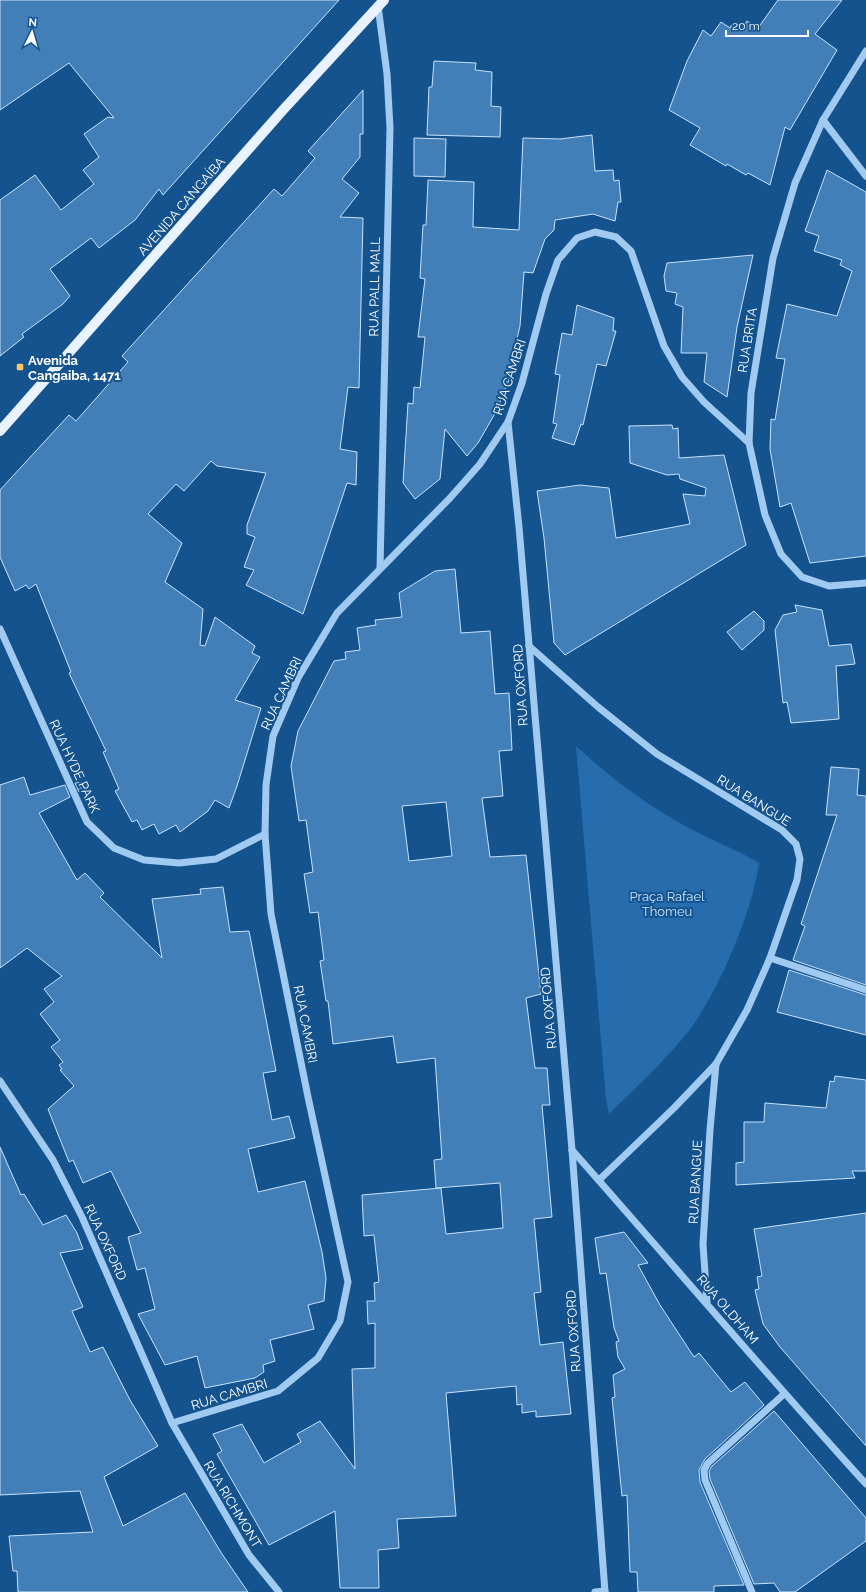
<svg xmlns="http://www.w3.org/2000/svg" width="866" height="1592" font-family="Raleway,sans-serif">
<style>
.green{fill:#276dad}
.building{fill:#427fb8;stroke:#c7e2fc;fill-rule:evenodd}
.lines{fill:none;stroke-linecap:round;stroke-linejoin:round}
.minor{stroke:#a0caf0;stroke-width:7}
.major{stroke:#e9f3ff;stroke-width:10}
.poi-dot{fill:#ffc55f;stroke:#15538e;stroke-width:1.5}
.labels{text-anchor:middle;stroke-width:4;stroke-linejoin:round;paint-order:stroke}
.street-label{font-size:13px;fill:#fff;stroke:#15538e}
.poi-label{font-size:13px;font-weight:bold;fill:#fff;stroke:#15538e;text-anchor:start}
.park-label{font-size:13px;fill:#c7e2fc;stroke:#15538e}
</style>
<rect width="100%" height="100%" fill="#15538e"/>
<!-- green -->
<path class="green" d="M 576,746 C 609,777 647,805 687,827 C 711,840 736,849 759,863 C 753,910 717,996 687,1033 C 664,1062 635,1088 609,1114 L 606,1099 Z"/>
<!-- building -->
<g class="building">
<path d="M 0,0 L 339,0 L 163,195 L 159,189 L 135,220 L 99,248 L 91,238 L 50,269 L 70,296 L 63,304 L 22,334 L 24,337 L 0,356 L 0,200 L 35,175 L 61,210 L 94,184 L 83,170 L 99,157 L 84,134 L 108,117 L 114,118 L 69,63 L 0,110 Z"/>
<path d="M 778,0 L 842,0 L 815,34 L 837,50 L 790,130 L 785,127 L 770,185 L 748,173 L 746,175 L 727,164 L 726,166 L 690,145 L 700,128 L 669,110 L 687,61 L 703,30 L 711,36 L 721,22 L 730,28 L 732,24 L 741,30 L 747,21 L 758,28 Z"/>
<path d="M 434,61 L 476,63 L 475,70 L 492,72 L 491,106 L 501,107 L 500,137 L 427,135 L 429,87 L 432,87 Z"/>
<path d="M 363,90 L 363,134 L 360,134 L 360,157 L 342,179 L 359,193 L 340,217 L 363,218 L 359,388 L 348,387 L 340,449 L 357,452 L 356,485 L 347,483 L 303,614 L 246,585 L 254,570 L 244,567 L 255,537 L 247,534 L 247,525 L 266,473 L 217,466 L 211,461 L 184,491 L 176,484 L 148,514 L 182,543 L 165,582 L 203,609 L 200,645 L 205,646 L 215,617 L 255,646 L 252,653 L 260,657 L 235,700 L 261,708 L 237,786 L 229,808 L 215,800 L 208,811 L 180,832 L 176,825 L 159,834 L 154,824 L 142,830 L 137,820 L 132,822 L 115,791 L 119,789 L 103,752 L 106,751 L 69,673 L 71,672 L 36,584 L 29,589 L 26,585 L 15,591 L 0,557 L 0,490 L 69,415 L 76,421 L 128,362 L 122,356 L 274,189 L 282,196 L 315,158 L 308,151 Z"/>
<path d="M 592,135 L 595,171 L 613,170 L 614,181 L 619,180 L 621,202 L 618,202 L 615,221 L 593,214 L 555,220 L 554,230 L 545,239 L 533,273 L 524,272 L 520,326 L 514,351 L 520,352 L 497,410 L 478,443 L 467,456 L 445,429 L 440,479 L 415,499 L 403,483 L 408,403 L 413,404 L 414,387 L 420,388 L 425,337 L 418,337 L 425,279 L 420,278 L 423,225 L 426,225 L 428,180 L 474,182 L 473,227 L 519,230 L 523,138 L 560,139 Z"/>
<path d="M 414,138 L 446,139 L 445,177 L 414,176 Z"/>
<path d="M 827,170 L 866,192 L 866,556 L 810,563 L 791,503 L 780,507 L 770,449 L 771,419 L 775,420 L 785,359 L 776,358 L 787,304 L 837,316 L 852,271 L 840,265 L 842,260 L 814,251 L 819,236 L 805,231 Z"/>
<path d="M 753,255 L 737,327 L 727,397 L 704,382 L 707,353 L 681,353 L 683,307 L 675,304 L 677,293 L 666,291 L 664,276 L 667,263 Z"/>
<path d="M 577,305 L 614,318 L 613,331 L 616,331 L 606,366 L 597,364 L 583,425 L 581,424 L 574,445 L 552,438 L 557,424 L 553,423 L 560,375 L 555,374 L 562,333 L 572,335 Z"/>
<path d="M 672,425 L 673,429 L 678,428 L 679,458 L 724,455 L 746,545 L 565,655 L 554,643 L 544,538 L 537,491 L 580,485 L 609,488 L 616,538 L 690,524 L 683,494 L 705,496 L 706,488 L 680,479 L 679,474 L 667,475 L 630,463 L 629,426 Z"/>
<path d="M 455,569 L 461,633 L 490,631 L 495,694 L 509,693 L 512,750 L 499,751 L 503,796 L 482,798 L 490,857 L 526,855 L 541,994 L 526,998 L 535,1068 L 547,1068 L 550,1105 L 542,1105 L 552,1217 L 534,1219 L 541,1292 L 534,1293 L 540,1345 L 563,1342 L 571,1414 L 536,1417 L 536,1411 L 522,1413 L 522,1404 L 517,1405 L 516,1386 L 446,1393 L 456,1516 L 397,1519 L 399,1548 L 378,1550 L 379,1588 L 340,1588 L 335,1511 L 269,1545 L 217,1454 L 222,1451 L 213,1434 L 242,1424 L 264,1463 L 301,1442 L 297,1434 L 320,1421 L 355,1469 L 352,1369 L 375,1368 L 375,1323 L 368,1324 L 367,1301 L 375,1301 L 374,1283 L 379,1282 L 374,1235 L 364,1236 L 362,1195 L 441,1188 L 446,1234 L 503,1228 L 500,1183 L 436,1188 L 434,1160 L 442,1159 L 435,1058 L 397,1063 L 393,1036 L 333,1044 L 328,1001 L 326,1001 L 320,961 L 324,960 L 318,912 L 310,913 L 304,874 L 313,872 L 306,820 L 299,821 L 291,766 L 298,731 L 334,661 L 346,659 L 345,652 L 360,650 L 357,628 L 376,625 L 375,620 L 402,617 L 399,593 L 435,571 ZM 446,802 L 452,856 L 409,861 L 402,806 Z"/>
<path d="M 795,605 L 822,610 L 829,646 L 851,644 L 855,664 L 836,666 L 839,719 L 791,723 L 787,702 L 783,703 L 775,630 L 783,615 L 797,612 Z"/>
<path d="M 754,611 L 764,621 L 764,630 L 742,650 L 727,632 Z"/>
<path d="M 831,767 L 859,769 L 857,795 L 866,796 L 866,985 L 793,960 L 805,926 L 801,924 L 837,815 L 826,815 Z"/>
<path d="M 24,777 L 30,795 L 65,785 L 70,797 L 39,813 L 77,880 L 85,873 L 104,893 L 100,897 L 162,958 L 152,899 L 201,894 L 200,889 L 223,887 L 230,932 L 249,931 L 276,1071 L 263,1073 L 272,1120 L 289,1116 L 295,1138 L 248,1149 L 258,1192 L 305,1181 L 322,1252 L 326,1278 L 324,1301 L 308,1305 L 314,1329 L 270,1340 L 275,1361 L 263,1365 L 264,1372 L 255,1378 L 205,1388 L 197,1356 L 165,1365 L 138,1314 L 155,1309 L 145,1268 L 137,1270 L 128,1237 L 141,1233 L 111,1171 L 83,1183 L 73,1160 L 69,1162 L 48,1109 L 74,1086 L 60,1070 L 62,1069 L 59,1065 L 63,1062 L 51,1047 L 60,1040 L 40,1014 L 54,1002 L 44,989 L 62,976 L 27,948 L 0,968 L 0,785 Z"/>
<path d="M 79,782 L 82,790 L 79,792 L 75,783 Z"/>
<path d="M 789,970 L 866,995 L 866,1035 L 777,1012 Z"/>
<path d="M 835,1076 L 866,1080 L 866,1171 L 852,1171 L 855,1178 L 736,1185 L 736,1163 L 744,1162 L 744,1122 L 764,1122 L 765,1103 L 826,1108 L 830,1081 L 834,1082 Z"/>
<path d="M 0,1147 L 21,1195 L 24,1194 L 43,1225 L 66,1215 L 77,1233 L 83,1249 L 60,1253 L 83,1307 L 72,1311 L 90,1352 L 103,1347 L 130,1400 L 158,1446 L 104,1477 L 123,1526 L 185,1493 L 222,1554 L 248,1592 L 18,1592 L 17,1571 L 13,1571 L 9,1536 L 93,1532 L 80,1491 L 0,1495 Z"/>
<path d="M 866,1213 L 866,1446 L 780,1347 L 763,1324 L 755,1290 L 759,1289 L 757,1277 L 762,1276 L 754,1229 Z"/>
<path d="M 624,1232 L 648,1263 L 638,1265 L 660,1305 L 694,1357 L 699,1353 L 731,1392 L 745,1382 L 764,1405 L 705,1459 L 699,1470 L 700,1482 L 744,1585 L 714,1586 L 714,1592 L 638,1592 L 637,1572 L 630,1572 L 627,1495 L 622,1496 L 612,1398 L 615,1397 L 613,1375 L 625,1369 L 618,1357 L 616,1342 L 619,1341 L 614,1328 L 606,1273 L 600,1274 L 595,1238 Z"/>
<path d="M 774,1411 L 866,1518 L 866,1541 L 795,1592 L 780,1592 L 774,1583 L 754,1584 L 710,1479 L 709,1471 L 712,1466 Z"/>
</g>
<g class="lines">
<!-- minor -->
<g class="minor">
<path d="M 378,6 L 387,74 L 390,128 L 380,568"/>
<path d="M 866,51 L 823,120 L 795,183 L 773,258 L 751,393 L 749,443 L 765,515 L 781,554 L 802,577 L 829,586 L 866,583"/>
<path d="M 823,120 L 866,176"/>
<path d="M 508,422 L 519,527 L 572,1150 L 605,1592"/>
<path d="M 0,629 L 87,822 L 114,848 L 144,860 L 179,863 L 216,859 L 265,834"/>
<path d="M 529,646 L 598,707 L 657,754 L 782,830 L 796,844 L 800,859 L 797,880 L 770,958 L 747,1010 L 716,1064 L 674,1108 L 599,1180"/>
<path d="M 770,958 L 866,990"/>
<path d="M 0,1081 L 53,1160 L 82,1217 L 172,1423 L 249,1555 L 279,1592"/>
<path d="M 572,1150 C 670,1261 766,1374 866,1484"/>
<path d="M 707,1302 L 703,1244 L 710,1130 L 716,1064"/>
<path d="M 172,1423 L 278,1391 L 318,1358 L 340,1321 L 348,1282 L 308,1097 L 271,914 L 265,834 L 266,785 L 273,736 L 298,678 L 337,613 L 450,498 L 480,464 L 508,422 L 522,383 L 546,294 L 558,260 L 577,238 L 595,232 L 616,237 L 631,251 L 664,346 L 682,377 L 704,402 L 749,443"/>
<path d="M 595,1592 L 605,1591"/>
<path d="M 752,1592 L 705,1480 L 704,1470 L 708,1463 L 784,1394"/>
</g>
<!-- major -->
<path class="major" d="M 0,431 L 283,110 L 384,0"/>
</g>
<!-- markers -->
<rect class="poi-dot" x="16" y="363" width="8" height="8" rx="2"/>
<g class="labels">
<!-- street labels -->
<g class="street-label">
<text transform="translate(181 206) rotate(-49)" y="5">AVENIDA CANGAÍBA</text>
<text transform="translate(374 287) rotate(-89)" y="5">RUA PALL MALL</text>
<text transform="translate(747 340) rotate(-81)" y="5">RUA BRITA</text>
<text transform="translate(509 377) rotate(-72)" y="5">RUA CAMBRI</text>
<text transform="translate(520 685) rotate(-94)" y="5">RUA OXFORD</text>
<text transform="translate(281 693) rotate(-65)" y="5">RUA CAMBRI</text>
<text transform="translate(75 766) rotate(65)" y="5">RUA HYDE PARK</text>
<text transform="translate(754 800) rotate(32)" y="5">RUA BANGUE</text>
<text transform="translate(548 1008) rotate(-95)" y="5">RUA OXFORD</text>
<text transform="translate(306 1024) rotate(79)" y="5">RUA CAMBRI</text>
<text transform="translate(695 1182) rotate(-87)" y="5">RUA BANGUE</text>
<text transform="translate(106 1242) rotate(65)" y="5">RUA OXFORD</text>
<text transform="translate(728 1309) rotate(49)" y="5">RUA OLDHAM</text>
<text transform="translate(573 1331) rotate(-94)" y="5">RUA OXFORD</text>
<text transform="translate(229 1394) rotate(-17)" y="5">RUA CAMBRI</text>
<text transform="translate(233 1504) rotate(59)" y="5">RUA RICHMONT</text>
</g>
<!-- poi labels -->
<g class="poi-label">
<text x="28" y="365">Avenida<tspan x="28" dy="15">Cangaiba, 1471</tspan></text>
</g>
<!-- park labels -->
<g class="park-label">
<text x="667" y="901">Praça Rafael<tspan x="667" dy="15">Thomeu</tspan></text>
</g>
</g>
<!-- north arrow -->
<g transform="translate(32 32) rotate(5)" stroke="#15538e" stroke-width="3" paint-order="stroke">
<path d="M0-3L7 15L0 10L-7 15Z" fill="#ffffff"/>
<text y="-6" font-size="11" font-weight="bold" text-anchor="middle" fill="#ffffff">N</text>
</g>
<!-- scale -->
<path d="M726 30v6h82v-6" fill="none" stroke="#ffffff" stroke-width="2"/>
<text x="732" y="30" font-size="12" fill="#ffffff" stroke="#15538e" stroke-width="3" paint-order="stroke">20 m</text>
</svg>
